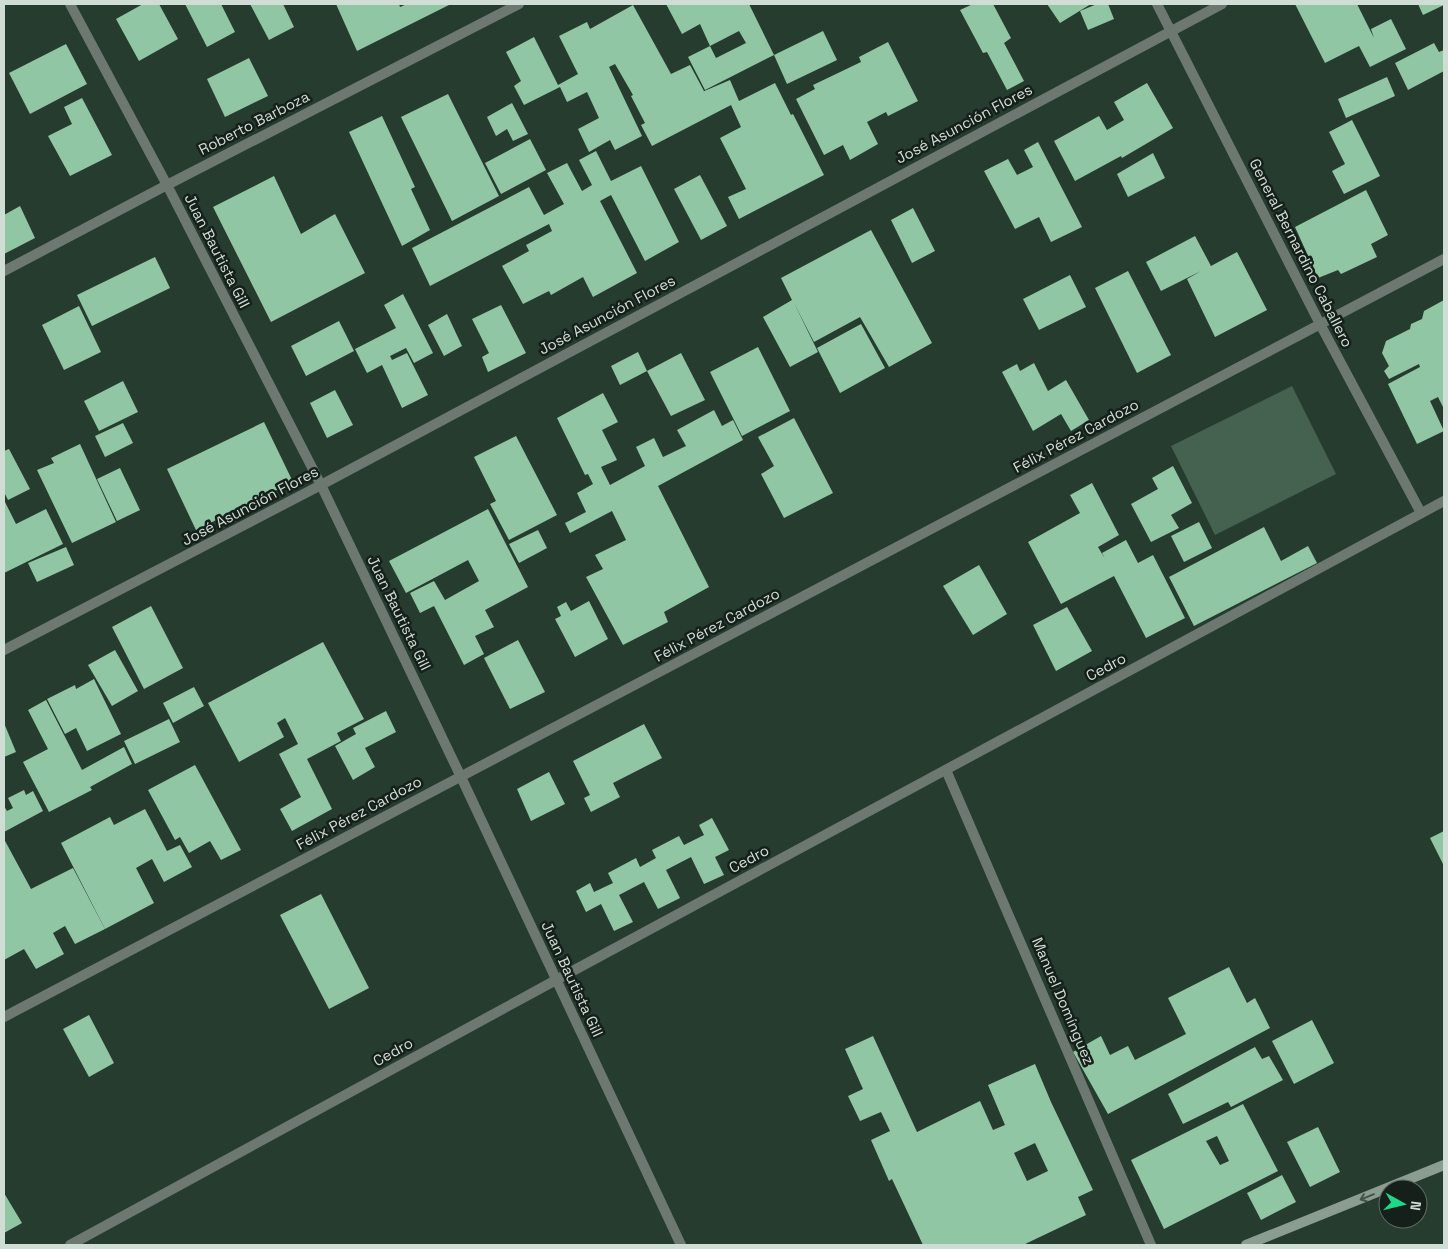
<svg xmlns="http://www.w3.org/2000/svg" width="1448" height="1249" font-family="'Space Grotesk',sans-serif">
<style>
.pitch{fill:#456150}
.building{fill:#91c6a5;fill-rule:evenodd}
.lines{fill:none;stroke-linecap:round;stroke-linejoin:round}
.minor{stroke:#6d7871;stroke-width:10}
.secondary{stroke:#8b9c91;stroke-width:10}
.oneway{stroke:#45524a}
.labels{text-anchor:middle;stroke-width:5;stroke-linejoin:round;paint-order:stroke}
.street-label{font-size:15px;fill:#d0ddd4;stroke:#16201a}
</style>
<rect width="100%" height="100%" fill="#263c2e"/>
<!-- pitch -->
<path class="pitch" d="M 1292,386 L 1336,474 L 1215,535 L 1171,446 Z"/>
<!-- building -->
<g class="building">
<path d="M 143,4 L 159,4 L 178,39 L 139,61 L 116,19 Z"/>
<path d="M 185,4 L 221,4 L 235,32 L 207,47 Z"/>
<path d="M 250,4 L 283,4 L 294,27 L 269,40 Z"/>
<path d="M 336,4 L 399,4 L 400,7 L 407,4 L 451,4 L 357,51 Z"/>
<path d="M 666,4 L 749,4 L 774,55 L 705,90 L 688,57 L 710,46 L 716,58 L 746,43 L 739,31 L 710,46 L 700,24 L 682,34 Z"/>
<path d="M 973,4 L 993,4 L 1011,38 L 1004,43 L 1024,81 L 1007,90 L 987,52 L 983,53 L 960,10 Z"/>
<path d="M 1047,4 L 1091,4 L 1060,23 Z"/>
<path d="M 1097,4 L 1108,4 L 1114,19 L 1088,30 L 1080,11 Z"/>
<path d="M 1295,4 L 1357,4 L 1374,38 L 1371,29 L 1391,19 L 1406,49 L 1370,67 L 1359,46 L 1325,63 Z"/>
<path d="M 1418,4 L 1444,4 L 1444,5 L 1423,15 Z"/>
<path d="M 633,5 L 671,74 L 690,65 L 704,91 L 702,92 L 730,80 L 739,101 L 775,83 L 791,115 L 793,114 L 824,175 L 739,219 L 728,197 L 746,189 L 720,138 L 741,127 L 731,105 L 652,146 L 641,125 L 645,123 L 631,96 L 633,95 L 615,64 L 609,67 L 642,136 L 615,150 L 610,140 L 589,152 L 578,129 L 599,118 L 587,92 L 567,102 L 560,87 L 524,105 L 514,86 L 521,81 L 506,52 L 534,37 L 558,85 L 578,74 L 559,36 L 587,22 L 590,29 Z"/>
<path d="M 823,31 L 837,60 L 787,84 L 774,55 Z"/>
<path d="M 888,42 L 918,101 L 888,116 L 886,112 L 867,122 L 878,144 L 850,160 L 843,145 L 824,155 L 796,99 L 815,89 L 813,85 L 861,62 L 859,57 Z"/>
<path d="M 1434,43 L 1439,52 L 1444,50 L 1444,71 L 1408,90 L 1395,63 Z"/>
<path d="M 66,44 L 87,84 L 30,114 L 9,73 Z"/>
<path d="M 249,58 L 268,96 L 225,117 L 207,79 Z"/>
<path d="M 1387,77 L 1395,96 L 1346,118 L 1338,99 Z"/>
<path d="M 1147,83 L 1173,128 L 1122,158 L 1121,156 L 1075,181 L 1054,141 L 1099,116 L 1107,130 L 1124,120 L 1114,102 Z"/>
<path d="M 448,94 L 499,196 L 452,221 L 401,117 Z"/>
<path d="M 82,98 L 112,155 L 70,176 L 48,136 L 72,124 L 64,107 Z"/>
<path d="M 512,103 L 528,134 L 513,141 L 507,129 L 496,136 L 487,117 Z"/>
<path d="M 382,116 L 415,187 L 411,189 L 430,230 L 402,246 L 349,132 Z"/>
<path d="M 1352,120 L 1380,176 L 1344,194 L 1332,171 L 1345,164 L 1329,132 Z"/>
<path d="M 530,139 L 546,170 L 501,194 L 485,163 Z"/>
<path d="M 1038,142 L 1082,227 L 1051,242 L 1039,217 L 1015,229 L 984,171 L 1008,159 L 1017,175 L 1033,167 L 1024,150 Z"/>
<path d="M 596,151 L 611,181 L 641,166 L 679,242 L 645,261 L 611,195 L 600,201 L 637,273 L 593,297 L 583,277 L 551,295 L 549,291 L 523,304 L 502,266 L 529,251 L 526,245 L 552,231 L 549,224 L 430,286 L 412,248 L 529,187 L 544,215 L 564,204 L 547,173 L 567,163 L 582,191 L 592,185 L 579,160 Z"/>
<path d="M 1153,153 L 1165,178 L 1128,197 L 1117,174 Z"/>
<path d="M 700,175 L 727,226 L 701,240 L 674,189 Z"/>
<path d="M 274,176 L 301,234 L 335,214 L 365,273 L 271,322 L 213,207 Z"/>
<path d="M 1366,190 L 1388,235 L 1371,244 L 1377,257 L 1341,274 L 1338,270 L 1318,278 L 1295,227 Z"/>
<path d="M 20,206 L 35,238 L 4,254 L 4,215 Z"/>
<path d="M 913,208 L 935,251 L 912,263 L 891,220 Z"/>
<path d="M 871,230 L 932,343 L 889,367 L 860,317 L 814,342 L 794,303 L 818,352 L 790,367 L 763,317 L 792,300 L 781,278 Z"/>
<path d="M 1195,236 L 1211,266 L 1237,252 L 1267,310 L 1215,337 L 1187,279 L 1201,271 L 1161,291 L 1146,262 Z"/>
<path d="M 155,257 L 170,288 L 92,326 L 77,295 Z"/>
<path d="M 1128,271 L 1171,355 L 1137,373 L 1095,288 Z"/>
<path d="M 1070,275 L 1086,307 L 1039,330 L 1023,299 Z"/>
<path d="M 403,294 L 433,353 L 414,363 L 406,348 L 390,356 L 392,360 L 407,353 L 428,395 L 402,408 L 382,365 L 367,373 L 355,349 L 396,328 L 384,305 Z"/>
<path d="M 1444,300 L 1444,409 L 1438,397 L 1430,401 L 1444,431 L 1417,444 L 1388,384 L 1420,367 L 1419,364 L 1389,379 L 1384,371 L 1389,366 L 1382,353 L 1386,341 L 1410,329 L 1411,324 L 1422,319 L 1424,311 Z"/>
<path d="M 501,305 L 526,353 L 488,372 L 482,357 L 489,353 L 472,319 Z"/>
<path d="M 79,306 L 101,352 L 64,370 L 42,325 Z"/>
<path d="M 447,314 L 462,346 L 444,356 L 428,325 Z"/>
<path d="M 339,321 L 354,351 L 306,376 L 291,346 Z"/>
<path d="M 861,324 L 885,368 L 840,393 L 817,348 Z"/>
<path d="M 758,347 L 790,411 L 742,436 L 710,372 Z"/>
<path d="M 638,352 L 647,371 L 620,385 L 611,366 Z"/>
<path d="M 681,353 L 705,400 L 671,416 L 647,371 Z"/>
<path d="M 1034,363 L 1048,391 L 1066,380 L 1089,420 L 1071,431 L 1061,414 L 1033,431 L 1002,372 L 1017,364 L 1020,371 Z"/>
<path d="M 123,381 L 138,412 L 99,431 L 84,401 Z"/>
<path d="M 335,390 L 353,425 L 327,438 L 310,403 Z"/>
<path d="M 603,393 L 618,422 L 602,430 L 617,460 L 601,467 L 610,485 L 645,466 L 636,447 L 654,438 L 663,457 L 686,446 L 677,430 L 714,410 L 722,426 L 733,420 L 743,440 L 658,486 L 709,587 L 664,612 L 668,622 L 623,645 L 586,577 L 603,569 L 595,555 L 626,540 L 612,511 L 570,533 L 565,523 L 586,512 L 577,493 L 593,484 L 588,474 L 585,475 L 557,418 Z"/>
<path d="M 794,418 L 833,493 L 784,518 L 761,474 L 774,466 L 758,437 Z"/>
<path d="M 264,422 L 293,482 L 196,530 L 167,469 Z"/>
<path d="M 123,423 L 133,443 L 105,457 L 95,436 Z"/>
<path d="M 516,436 L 557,515 L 509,540 L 490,504 L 496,501 L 474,457 Z"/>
<path d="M 80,444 L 116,522 L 72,543 L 37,470 L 54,463 L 51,458 Z"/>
<path d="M 9,449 L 30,489 L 8,500 L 4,492 L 4,451 Z"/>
<path d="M 1173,466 L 1192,503 L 1171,515 L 1179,528 L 1151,542 L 1131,504 L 1158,489 L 1152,478 Z"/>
<path d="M 120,468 L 140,510 L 117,521 L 97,479 Z"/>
<path d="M 1092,483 L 1119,535 L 1098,547 L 1105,559 L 1102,553 L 1126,540 L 1138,563 L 1153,555 L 1185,618 L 1146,638 L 1114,576 L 1061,604 L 1028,542 L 1080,513 L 1070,495 Z"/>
<path d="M 4,500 L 16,524 L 46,509 L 63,544 L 4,573 Z"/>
<path d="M 488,509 L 528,587 L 485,610 L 494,627 L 475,636 L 484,654 L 464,665 L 434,606 L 420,613 L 410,593 L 434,581 L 445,600 L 479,581 L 468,560 L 406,593 L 389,561 Z"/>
<path d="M 1199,522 L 1212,548 L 1184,562 L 1171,536 Z"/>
<path d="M 1264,527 L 1281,561 L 1308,546 L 1317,563 L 1194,626 L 1169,577 Z"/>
<path d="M 538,530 L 547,548 L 519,563 L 509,544 Z"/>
<path d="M 66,547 L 74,565 L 37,582 L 28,563 Z"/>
<path d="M 979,565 L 1007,614 L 973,635 L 943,586 Z"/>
<path d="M 589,601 L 608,639 L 575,657 L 555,619 L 561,616 L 557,607 L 566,602 L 571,611 Z"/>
<path d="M 151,606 L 183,668 L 144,689 L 112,627 Z"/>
<path d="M 1067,607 L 1092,651 L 1056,671 L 1033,625 Z"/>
<path d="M 518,640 L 545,692 L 510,709 L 484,658 Z"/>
<path d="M 323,642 L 364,719 L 337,733 L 341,741 L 307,759 L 332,809 L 292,831 L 280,809 L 301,797 L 279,754 L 298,744 L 285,718 L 277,723 L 284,737 L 239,762 L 208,703 Z"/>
<path d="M 115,650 L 138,691 L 112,706 L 88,665 Z"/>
<path d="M 94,679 L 121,734 L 87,751 L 76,728 L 65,734 L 47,699 L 75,685 L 76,689 Z"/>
<path d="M 194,687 L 204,706 L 173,723 L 163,703 Z"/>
<path d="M 46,700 L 82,770 L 124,747 L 132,764 L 90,787 L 92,790 L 49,812 L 23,762 L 48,749 L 28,710 Z"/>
<path d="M 386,711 L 396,732 L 365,748 L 375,767 L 353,780 L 335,746 L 356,734 L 353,728 Z"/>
<path d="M 169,719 L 180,742 L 135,764 L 124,741 Z"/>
<path d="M 4,723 L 16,752 L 4,757 Z"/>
<path d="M 644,724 L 662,758 L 613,783 L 620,797 L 591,812 L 584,798 L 590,795 L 573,761 Z"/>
<path d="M 195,765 L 241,850 L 221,860 L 210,841 L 189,853 L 180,837 L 175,840 L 148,790 Z"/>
<path d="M 549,772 L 565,804 L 531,821 L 517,789 Z"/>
<path d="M 24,790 L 26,795 L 33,791 L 43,811 L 4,832 L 4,806 L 7,811 L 13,808 L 8,798 Z"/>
<path d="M 145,809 L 167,851 L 180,845 L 192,867 L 164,882 L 152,859 L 136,868 L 154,903 L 105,929 L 61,843 L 110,817 L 114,825 Z"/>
<path d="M 712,818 L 729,850 L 715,857 L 724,875 L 704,884 L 691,857 L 666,870 L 680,898 L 658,909 L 644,882 L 619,895 L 633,922 L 614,931 L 601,904 L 586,912 L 576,891 L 590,883 L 594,892 L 613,883 L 608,873 L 636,858 L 640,867 L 656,858 L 652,850 L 679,836 L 684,845 L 704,835 L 699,825 Z"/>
<path d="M 1444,831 L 1444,866 L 1430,838 Z"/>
<path d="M 4,839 L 31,889 L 73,868 L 105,929 L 75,944 L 65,926 L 53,933 L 64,954 L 36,969 L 24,949 L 4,960 Z"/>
<path d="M 321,894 L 369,988 L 329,1009 L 280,915 Z"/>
<path d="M 1229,967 L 1247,1003 L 1255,998 L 1270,1028 L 1108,1114 L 1073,1052 L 1101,1036 L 1110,1055 L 1128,1046 L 1135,1060 L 1186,1034 L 1168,998 Z"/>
<path d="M 89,1015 L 114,1063 L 89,1077 L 63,1029 Z"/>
<path d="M 1312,1020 L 1334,1063 L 1294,1084 L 1272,1041 Z"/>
<path d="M 873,1036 L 917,1132 L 980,1101 L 993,1130 L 1005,1125 L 988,1085 L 1035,1064 L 1051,1102 L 1093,1190 L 1078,1197 L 1086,1215 L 1023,1245 L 923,1245 L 892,1179 L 889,1181 L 871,1140 L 890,1131 L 881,1112 L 860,1121 L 848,1096 L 863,1089 L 845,1049 ZM 1035,1143 L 1048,1171 L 1027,1181 L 1014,1153 Z"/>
<path d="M 1255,1047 L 1262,1059 L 1269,1056 L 1283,1080 L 1231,1107 L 1228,1102 L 1183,1124 L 1168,1094 Z"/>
<path d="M 1243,1104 L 1278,1171 L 1164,1229 L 1131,1160 ZM 1217,1136 L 1229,1161 L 1220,1165 L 1206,1141 Z"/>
<path d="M 1318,1127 L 1340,1172 L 1310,1187 L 1287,1142 Z"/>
<path d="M 1282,1175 L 1296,1202 L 1261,1220 L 1247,1193 Z"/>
<path d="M 4,1193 L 22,1223 L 4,1233 Z"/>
</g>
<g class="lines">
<!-- minor -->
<g class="minor">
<path d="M 70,4 L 167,185 L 321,485 L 461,777 L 681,1245"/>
<path d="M 1157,4 L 1320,324 L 1421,513"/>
<path d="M 4,271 L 167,185 L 519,4"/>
<path d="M 4,650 L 321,485 L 1222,4"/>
<path d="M 946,770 L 1151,1245"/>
<path d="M 4,1017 L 1444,259"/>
<path d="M 70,1245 L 556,980 L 1444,501"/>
</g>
<!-- secondary -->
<path class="secondary" d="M 1246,1245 L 1444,1165"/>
</g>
<!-- one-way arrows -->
<defs><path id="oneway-shaft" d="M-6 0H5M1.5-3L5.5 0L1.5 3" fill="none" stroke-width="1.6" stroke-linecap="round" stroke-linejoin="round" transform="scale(1.25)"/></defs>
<use class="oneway" href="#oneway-shaft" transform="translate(1367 1197) rotate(158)"/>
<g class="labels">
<!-- street labels -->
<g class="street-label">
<text transform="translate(254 123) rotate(-27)" y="5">Roberto Barboza</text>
<text transform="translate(964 124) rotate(-28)" y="5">José Asunción Flores</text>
<text transform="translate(217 251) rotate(63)" y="5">Juan Bautista Gill</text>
<text transform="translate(1301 253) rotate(63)" y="5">General Bernardino Caballero</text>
<text transform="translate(607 315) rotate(-28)" y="5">José Asunción Flores</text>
<text transform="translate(1076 436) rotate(-28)" y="5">Félix Pérez Cardozo</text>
<text transform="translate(250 506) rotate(-28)" y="5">José Asunción Flores</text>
<text transform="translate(399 613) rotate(64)" y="5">Juan Bautista Gill</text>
<text transform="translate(717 625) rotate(-28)" y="5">Félix Pérez Cardozo</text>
<text transform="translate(1106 667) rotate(-28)" y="5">Cedro</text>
<text transform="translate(359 813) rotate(-28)" y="5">Félix Pérez Cardozo</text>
<text transform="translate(749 859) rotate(-28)" y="5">Cedro</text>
<text transform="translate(572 979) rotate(65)" y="5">Juan Bautista Gill</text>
<text transform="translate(1063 1001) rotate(67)" y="5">Manuel Domínguez</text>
<text transform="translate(393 1052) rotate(-29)" y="5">Cedro</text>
</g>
</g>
<!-- border -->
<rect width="1448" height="1249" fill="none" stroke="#d0ddd4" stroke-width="10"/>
<!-- north arrow -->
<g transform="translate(1403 1204) rotate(98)"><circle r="24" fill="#16201a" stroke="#606c64"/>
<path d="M0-4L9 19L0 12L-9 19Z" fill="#1bd988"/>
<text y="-8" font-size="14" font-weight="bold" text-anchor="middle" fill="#d0ddd4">N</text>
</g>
</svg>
